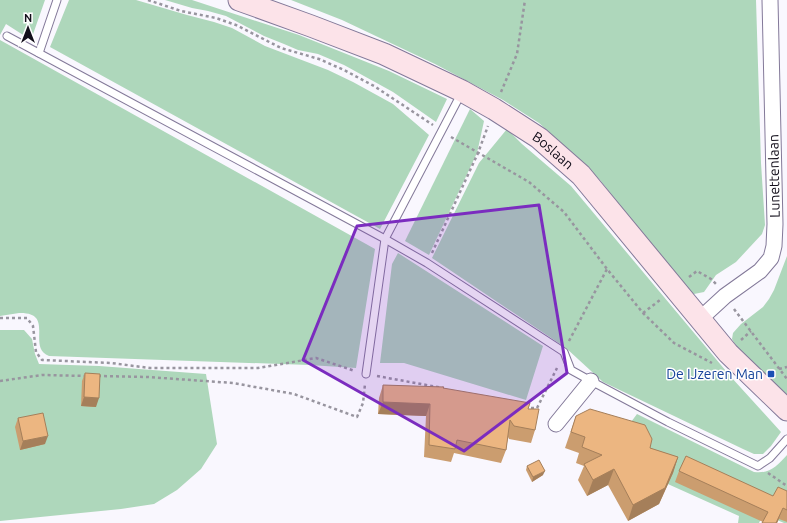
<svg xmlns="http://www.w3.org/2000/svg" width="787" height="523" font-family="Ubuntu,sans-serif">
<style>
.green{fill:#aed7bb}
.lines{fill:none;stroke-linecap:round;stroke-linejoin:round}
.lane-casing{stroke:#837999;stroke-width:9}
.street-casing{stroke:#837999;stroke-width:17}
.secondary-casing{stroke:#837999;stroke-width:23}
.path{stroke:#98959f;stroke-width:2.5;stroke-dasharray:3 3;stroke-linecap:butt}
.lane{stroke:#fff;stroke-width:7}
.street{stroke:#fff;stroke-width:15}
.secondary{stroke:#fce3e9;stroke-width:21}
.wall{fill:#cb9d6f}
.shaded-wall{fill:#a57f5a}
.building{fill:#ecb681;stroke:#a57f5a}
.marked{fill:#7b2cbf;fill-opacity:0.2;stroke:#7b2cbf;stroke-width:3;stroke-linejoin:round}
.transit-dot{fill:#1a4fb4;stroke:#fff;stroke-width:1.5}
.labels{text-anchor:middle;stroke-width:3;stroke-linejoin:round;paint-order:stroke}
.street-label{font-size:14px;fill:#120e1a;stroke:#fff}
.transit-label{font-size:14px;fill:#164399;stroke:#fff;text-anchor:end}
</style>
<rect width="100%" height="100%" fill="#f9f7fe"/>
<!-- green -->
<g class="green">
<path d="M 0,0 L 45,0 L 31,40 L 6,24 L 0,35 Z"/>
<path d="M 69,0 L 136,0 L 187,15 L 214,22 L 232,28 L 265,46 L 328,70 L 353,82 L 393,104 L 429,135 L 380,229 L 50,47 Z"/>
<path d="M 165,0 L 192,0 L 299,35 L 389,71 L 447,99 L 436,122 L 393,92 L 344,65 L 318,54 L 298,50 L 284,44 L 264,36 L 226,16 L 208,11 L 192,8 Z"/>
<path d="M 291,0 L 756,0 L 761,163 L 765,225 L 762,234 L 736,262 L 716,275 L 704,292 L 694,294 L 686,289 L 600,180 L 560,142 L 539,123 L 503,100 L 435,64 L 342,20 Z"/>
<path d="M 0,40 L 375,249 L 356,368 L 309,365 L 49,356 C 26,347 56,312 19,313 C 13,314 6,315 0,316 Z"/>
<path d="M 470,109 L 484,121 L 477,153 L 429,255 L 405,241 Z"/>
<path d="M 507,129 L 522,144 L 571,186 L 731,377 L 781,432 L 771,446 L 763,454 L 754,454 L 743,449 L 603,382 L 566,348 L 432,258 L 479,163 Z"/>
<path d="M 787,213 L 787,398 L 737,348 L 732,339 L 733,333 L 741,324 L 763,307 L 769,299 L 774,290 L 787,256 Z"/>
<path d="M 398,253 L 543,346 L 526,400 L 404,363 L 380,363 L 392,264 Z"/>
<path d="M 0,330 L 24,330 L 32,339 L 35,354 L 39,364 L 99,366 L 206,374 L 217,444 L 201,469 L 177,490 L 154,504 L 121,509 L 0,521 Z"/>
<path d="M 637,414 L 754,472 C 770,474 777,466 787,455 L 787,523 L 784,523 L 763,514 L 759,523 L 738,523 L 739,516 L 650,476 L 628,426 Z"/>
</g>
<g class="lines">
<!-- lane casing -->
<g class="lane-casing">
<g id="lane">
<path d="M 7,36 L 385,239 L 427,263 L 564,352 L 571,370 L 591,381 L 668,422 L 758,466 L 770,458 L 787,439"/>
<path d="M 39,53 L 57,0"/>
<path d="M 366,374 L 385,239 L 462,92"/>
</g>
</g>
<!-- street casing -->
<g class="street-casing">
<g id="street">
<path d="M 700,319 L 725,296 L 760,271 L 771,258 L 774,246 L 775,224 L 770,0"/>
<path d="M 556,424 L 591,381"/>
</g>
</g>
<!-- secondary casing -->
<g class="secondary-casing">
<g id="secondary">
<path id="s1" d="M 239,0 L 311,26 L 384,54 L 462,91 L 494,109 L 539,138 L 581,175 L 728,353 L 787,410"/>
</g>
</g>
<!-- path -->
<g class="path">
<path d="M 148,0 L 181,11 L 216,18 L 236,25 L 281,48 L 319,59 L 344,70 L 374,86 L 433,125"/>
<path d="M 501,92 L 517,54 L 525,0"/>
<path d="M 451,137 L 529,182 L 564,212 L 607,269 L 643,313 L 674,343 L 712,363"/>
<path d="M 432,253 L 478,153 L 488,126"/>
<path d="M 689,277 L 697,271 L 711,279 L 716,284"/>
<path d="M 734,309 L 787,379"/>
<path d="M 643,313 L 660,300"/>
<path d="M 0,318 L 27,318 L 33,326 L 36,352 L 42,360 L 111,363 L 150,368 L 258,368 L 316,358 L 355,371"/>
<path d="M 741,340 L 751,331"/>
<path d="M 569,341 L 607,269"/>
<path d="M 779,369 L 787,367"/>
<path d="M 98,376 L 148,377 L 233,383 L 294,394 L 357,417 L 363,403 L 365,384"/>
<path d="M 377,376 L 443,388"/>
<path d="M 0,381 L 42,375 L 87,376"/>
<path d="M 525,408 L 537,408 L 557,368"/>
<path d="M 768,473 L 787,486"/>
</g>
<!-- lane -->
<use href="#lane" class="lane"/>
<!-- street -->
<use href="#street" class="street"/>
<!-- secondary -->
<use href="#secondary" class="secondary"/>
</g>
<!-- wall -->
<g class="wall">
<path d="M 85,373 L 96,407 L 81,406 L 82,381 Z"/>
<path d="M 383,385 L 443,388 L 528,409 L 535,430 L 531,443 L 509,439 L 508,437 L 506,450 L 501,463 L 454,453 L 451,462 L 424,457 L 426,416 L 378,414 L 379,398 Z"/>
<path d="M 576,416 L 650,448 L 678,457 L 673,473 L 659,504 L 628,521 L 608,485 L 587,496 L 578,480 L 584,466 L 576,463 L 579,453 L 565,448 Z"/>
<path d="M 18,418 L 45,444 L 20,450 L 15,427 Z"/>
<path d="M 527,466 L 543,475 L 532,482 L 526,470 Z"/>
<path d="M 679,471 L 773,496 L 787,491 L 787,522 L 779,519 L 777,523 L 762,523 L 763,522 L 675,482 Z"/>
</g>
<!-- shaded-wall -->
<g class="shaded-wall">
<path d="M 84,397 L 99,398 L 96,407 L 81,406 Z"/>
<path d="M 383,402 L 430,404 L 426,416 L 378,414 Z"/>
<path d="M 48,436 L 45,444 L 20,450 L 23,441 Z"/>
<path d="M 678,457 L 673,473 L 659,504 L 628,521 L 633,505 Z"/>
<path d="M 614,469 L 608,485 L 587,496 L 593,480 Z"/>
<path d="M 545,471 L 543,475 L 532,482 L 533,477 Z"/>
<path d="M 783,508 L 777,523 L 776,523 Z"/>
</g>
<!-- building -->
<g class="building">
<path d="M 85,373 L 100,374 L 99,398 L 84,397 Z"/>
<path d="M 383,385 L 444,387 L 443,388 L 530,403 L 528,409 L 539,409 L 535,430 L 514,426 L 510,420 L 506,450 L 457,440 L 455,449 L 429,445 L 430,404 L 383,402 Z"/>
<path d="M 590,409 L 645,425 L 652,439 L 650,448 L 678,457 L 665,488 L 633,505 L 614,469 L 593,480 L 584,464 L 602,455 L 582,447 L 585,437 L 571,432 L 576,416 Z"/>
<path d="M 43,413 L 48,436 L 23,441 L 18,418 Z"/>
<path d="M 686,456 L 773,496 L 778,487 L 787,491 L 787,510 L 783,508 L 776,523 L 762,523 L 768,512 L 679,471 Z"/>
<path d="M 539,460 L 545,471 L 533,477 L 527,466 Z"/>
</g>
<!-- marked area -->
<path class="marked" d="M 539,205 L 567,373 L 464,451 L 303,360 L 357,226 Z"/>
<!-- markers -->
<rect class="transit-dot" x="767" y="370" width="8" height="8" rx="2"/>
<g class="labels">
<!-- street labels -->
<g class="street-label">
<text dy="5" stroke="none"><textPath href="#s1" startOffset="350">Boslaan</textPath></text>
<text transform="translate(774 176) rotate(-91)" y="5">Lunettenlaan</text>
</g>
<!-- transit labels -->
<g class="transit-label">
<text x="763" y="379">De IJzeren Man</text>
</g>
</g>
<!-- north arrow -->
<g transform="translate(28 28)" stroke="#ffffff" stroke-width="3" paint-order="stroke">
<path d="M0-3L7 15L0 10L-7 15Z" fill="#120e1a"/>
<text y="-6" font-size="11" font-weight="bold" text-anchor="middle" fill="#120e1a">N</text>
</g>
</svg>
